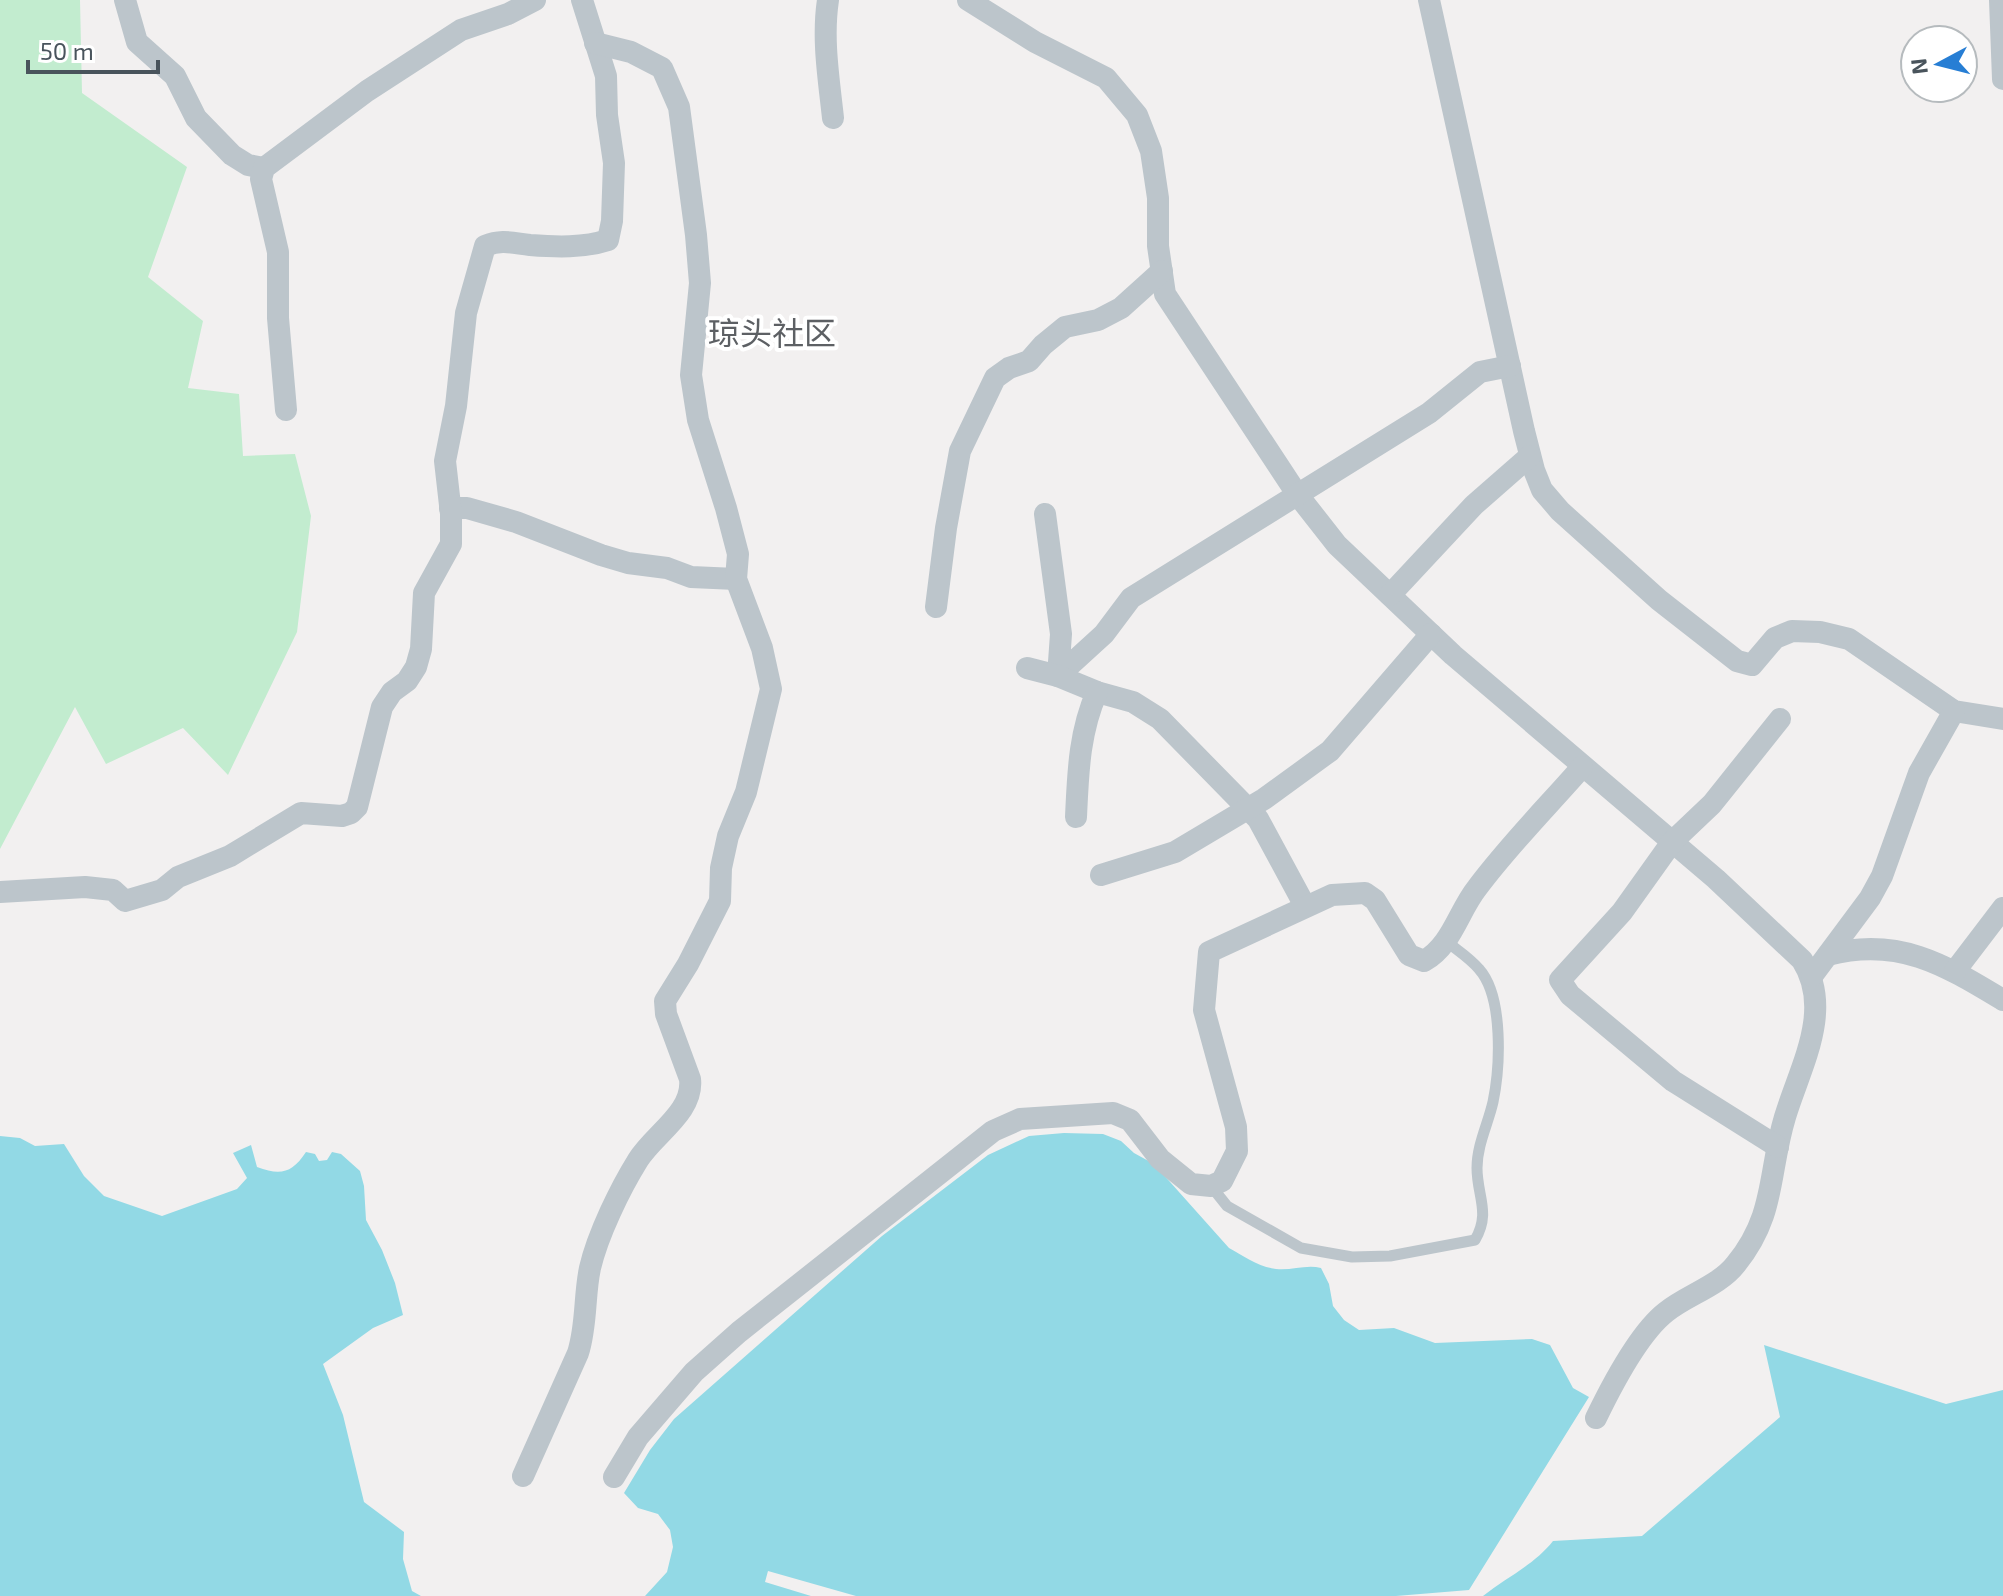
<svg xmlns="http://www.w3.org/2000/svg" width="2003" height="1596" font-family="'Exo 2','Noto Sans SC',sans-serif">
<style>
.green{fill:#c2eccf}
.water{fill:#92d9e5}
.lines{fill:none;stroke-linecap:round;stroke-linejoin:round}
.service{stroke:#bcc5cb;stroke-width:11}
.minor{stroke:#bcc5cb;stroke-width:22}
.labels{text-anchor:middle;stroke-width:8;stroke-linejoin:round;paint-order:stroke}
.quarter-label{font-size:32px;fill:#5d6064;stroke:#fff}
</style>
<rect width="100%" height="100%" fill="#f2f0f0"/>
<!-- green -->
<path class="green" d="M 0,0 L 80,0 L 82,93 L 187,167 L 148,277 L 203,321 L 188,388 L 239,394 L 243,456 L 295,454 L 311,516 L 297,632 L 228,775 L 183,728 L 106,764 L 75,707 L 0,849 Z"/>
<!-- water -->
<g class="water">
<path d="M 1064,1133 L 1103,1134 L 1121,1141 L 1134,1153 L 1154,1164 L 1229,1248 C 1243,1256 1259,1267 1276,1269 C 1291,1271 1306,1264 1321,1268 L 1329,1284 L 1333,1306 L 1344,1320 L 1359,1330 L 1394,1328 L 1435,1343 L 1532,1339 L 1550,1345 L 1573,1388 L 1589,1397 L 1469,1590 L 1396,1596 L 856,1596 L 768,1571 L 765,1582 L 811,1596 L 645,1596 L 667,1572 L 673,1547 L 670,1530 L 658,1514 L 638,1508 L 624,1493 L 650,1450 L 674,1419 L 882,1236 L 988,1155 L 1029,1136 Z"/>
<path d="M 0,1136 L 20,1138 L 35,1146 L 64,1144 L 84,1176 L 104,1196 L 162,1216 L 237,1189 L 247,1178 L 233,1153 L 251,1145 L 257,1167 C 281,1176 292,1173 306,1152 L 315,1154 L 319,1161 L 327,1160 L 332,1152 L 341,1154 L 360,1171 L 364,1186 L 366,1220 L 382,1250 L 395,1283 L 403,1315 L 373,1328 L 323,1364 L 343,1415 L 364,1502 L 404,1532 L 403,1559 L 412,1591 L 421,1596 L 0,1596 Z"/>
<path d="M 1764,1345 L 1946,1404 L 2003,1390 L 2003,1596 L 1483,1596 C 1507,1577 1534,1565 1553,1541 L 1642,1536 L 1780,1417 Z"/>
</g>
<g class="lines">
<!-- service -->
<path class="service" d="M 1211,1186 L 1227,1206 L 1301,1248 L 1352,1257 L 1390,1256 L 1475,1240 C 1491,1213 1477,1196 1477,1168 C 1477,1145 1488,1124 1493,1102 C 1500,1068 1504,997 1479,969 C 1470,958 1457,950 1446,941"/>
<!-- minor -->
<g class="minor">
<path d="M 125,0 L 137,42 L 175,76 L 196,118 L 232,155 L 248,165 L 264,168"/>
<path d="M 828,0 C 822,39 829,80 833,118"/>
<path d="M 968,0 L 1035,42 L 1106,78 L 1137,115 L 1151,151 L 1158,198 L 1158,246 L 1165,294 L 1297,494 L 1337,545 L 1453,655 L 1716,879 L 1802,960 C 1834,1010 1800,1067 1785,1117 C 1768,1173 1776,1215 1736,1264 C 1719,1286 1687,1295 1666,1312 C 1639,1333 1611,1387 1596,1418"/>
<path d="M 1429,0 L 1524,431 L 1534,470 L 1542,490 L 1560,511 L 1659,600 L 1737,661 L 1752,665 L 1775,638 L 1792,631 L 1820,632 L 1849,639 L 1954,711 L 2003,719"/>
<path d="M 2000,0 L 2003,79"/>
<path d="M 286,410 L 278,318 L 278,252 L 261,179 L 264,168 L 367,91 L 461,30 L 508,14 L 535,0"/>
<path d="M 450,508 L 467,508 L 516,522 L 601,555 L 628,563 L 667,568 L 691,577 L 736,579"/>
<path d="M 1045,514 L 1061,634 L 1058,676 L 1104,634 L 1131,598 L 1429,413 L 1480,372 L 1510,366"/>
<path d="M 1390,595 L 1474,505 L 1530,456"/>
<path d="M 936,607 L 946,528 L 960,451 L 995,378 L 1009,368 L 1029,361 L 1043,345 L 1065,327 L 1098,320 L 1121,308 L 1162,271"/>
<path d="M 1027,668 L 1058,676 L 1097,692 L 1133,702 L 1160,719 L 1258,819 L 1305,906"/>
<path d="M 1076,817 C 1078,774 1079,732 1097,692"/>
<path d="M 1101,875 L 1175,852 L 1264,799 L 1330,751 L 1431,634"/>
<path d="M 0,892 L 85,887 L 113,890 L 125,901 L 162,890 L 178,877 L 230,856 L 301,813 L 342,816 L 351,813 L 357,807 L 382,707 L 392,692 L 407,681 L 416,667 L 421,649 L 424,593 L 451,544 L 451,514 L 445,461 L 456,406 L 466,313 L 485,246 C 502,239 512,243 530,245 C 556,247 584,248 608,240 L 612,221 L 614,163 L 607,115 L 606,76 L 582,0"/>
<path d="M 1828,955 C 1898,936 1945,965 2003,1000"/>
<path d="M 1955,971 L 2003,908"/>
<path d="M 1812,976 L 1870,898 L 1882,876 L 1919,773 L 1954,711"/>
<path d="M 1778,1147 L 1673,1081 L 1570,995 L 1560,980 L 1622,912 L 1672,842 L 1712,804 L 1780,719"/>
<path d="M 523,1476 L 578,1353 C 587,1325 584,1296 590,1268 C 598,1234 620,1189 638,1160 C 654,1134 694,1112 690,1079 L 666,1014 L 665,1001 L 688,964 L 720,901 L 721,868 L 728,836 L 746,792 L 771,689 L 762,648 L 736,579 L 738,554 L 726,508 L 698,420 L 691,375 L 700,283 L 696,235 L 679,107 L 662,68 L 631,52 L 595,43"/>
<path d="M 614,1477 L 638,1437 L 694,1372 L 739,1332 L 993,1131 L 1020,1119 L 1113,1113 L 1130,1120 L 1160,1159 L 1191,1184 L 1211,1186 L 1222,1181 L 1237,1151 L 1236,1127 L 1204,1010 L 1209,952 L 1332,895 L 1365,893 L 1375,900 L 1409,955 L 1424,961 C 1452,945 1458,912 1477,888 C 1509,845 1547,807 1582,767"/>
</g>
</g>
<g class="labels">
<!-- quarter labels -->
<g class="quarter-label">
<text x="772" y="345">琼头社区</text>
</g>
</g>
<!-- north arrow -->
<g transform="translate(1939 64) rotate(263)"><circle r="38" fill="#ffffff" stroke="#b6bbbe" stroke-width="2"/>
<path d="M0-6L14 30L0 20L-14 30Z" fill="#277ed4"/>
<text y="-12" font-size="22" font-weight="bold" text-anchor="middle" fill="#49545c">N</text>
</g>
<!-- scale -->
<path d="M28 60v12h130v-12" fill="none" stroke="#49545c" stroke-width="4"/>
<text x="40" y="60" font-size="24" fill="#49545c" stroke="#ffffff" stroke-width="6" paint-order="stroke">50 m</text>
</svg>
